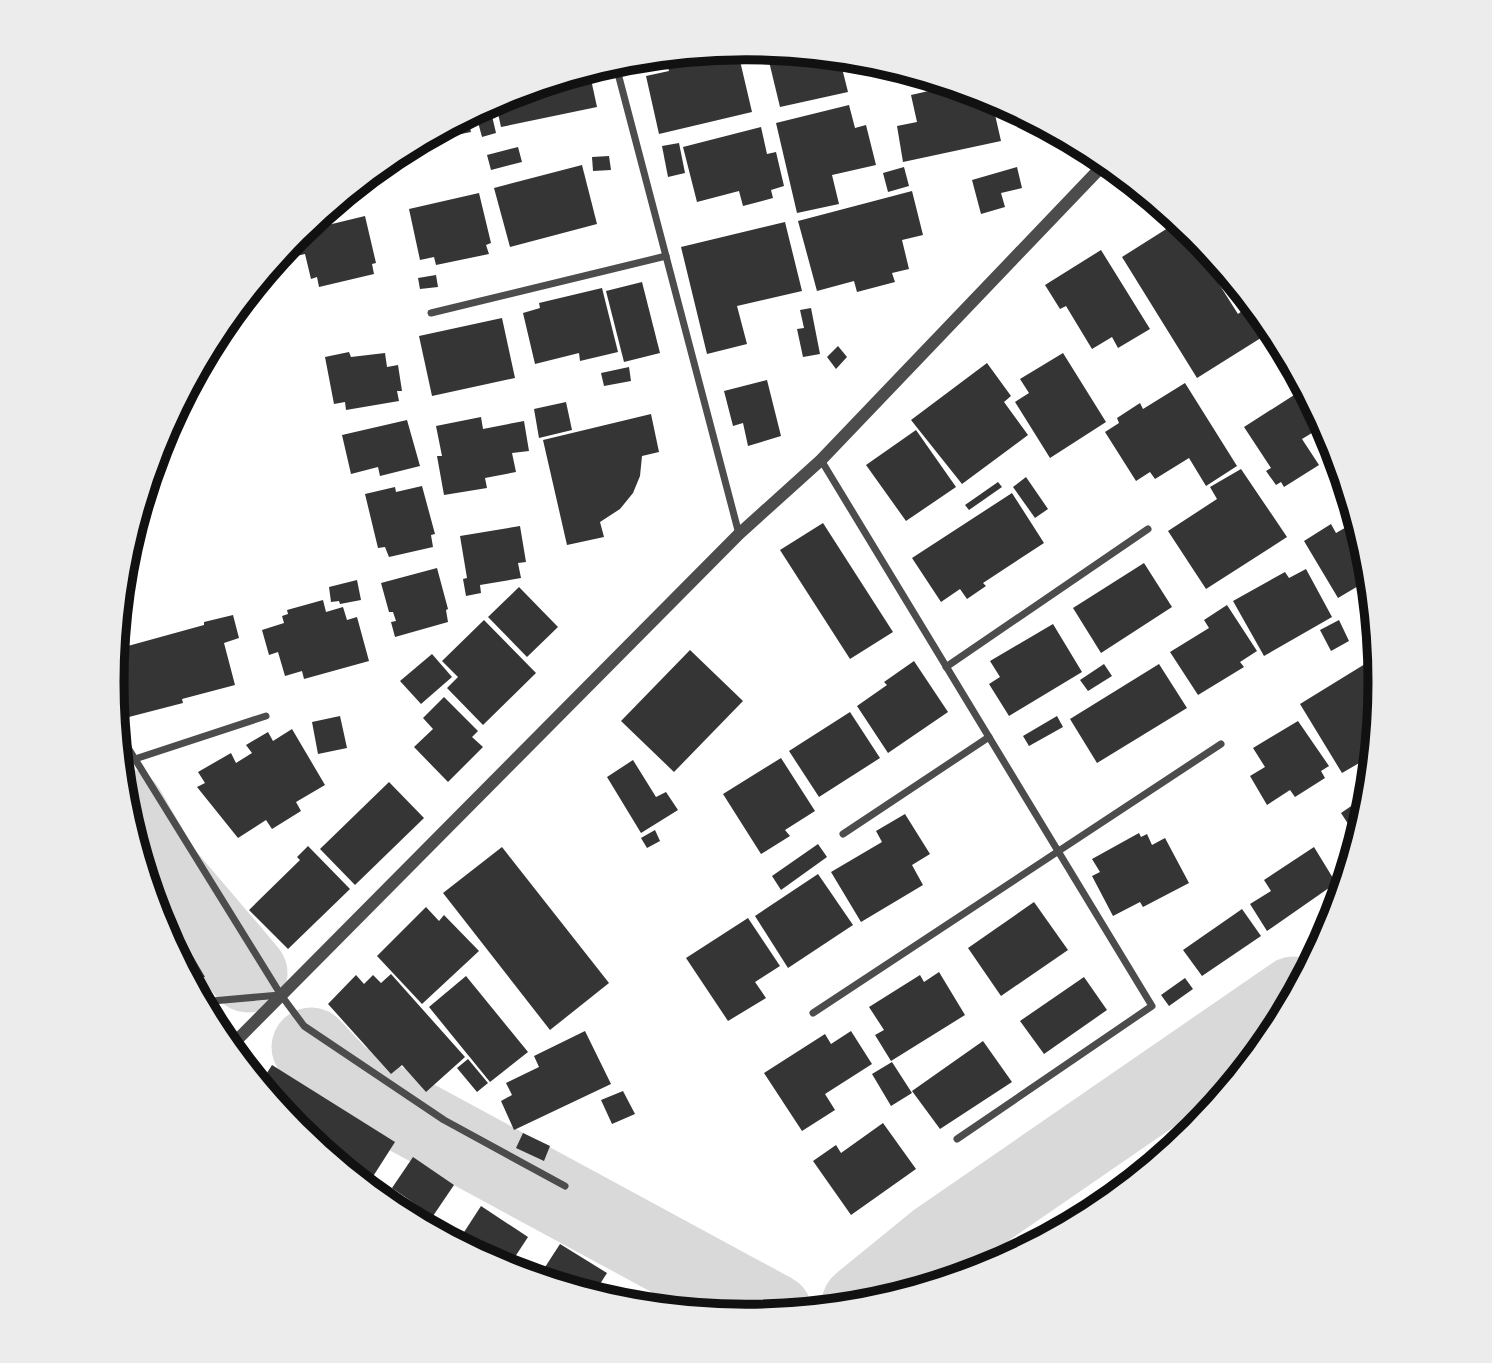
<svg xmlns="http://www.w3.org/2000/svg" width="1492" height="1363" font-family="Arial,sans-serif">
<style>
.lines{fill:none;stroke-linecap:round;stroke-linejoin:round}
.river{stroke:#d9d9d9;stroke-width:79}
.building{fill:#353535}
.minor{stroke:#4c4c4c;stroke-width:7}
.tertiary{stroke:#4c4c4c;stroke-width:12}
.rim{fill:none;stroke:#111;stroke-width:9}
</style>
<rect width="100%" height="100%" fill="#fff"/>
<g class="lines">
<!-- river -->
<g class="river">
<path d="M 125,808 L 162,872 L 248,973"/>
<path d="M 311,1047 L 341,1079 L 773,1313"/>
<path d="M 861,1304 L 937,1242 L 1294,996"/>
</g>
</g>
<!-- building -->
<g class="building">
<path d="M 737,48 L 752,112 L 659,134 L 646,76 L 669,71 L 666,60 L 702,52 Z"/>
<path d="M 766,49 L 839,56 L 848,92 L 780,107 Z"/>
<path d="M 589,70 L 597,107 L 501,127 L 495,100 Z"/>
<path d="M 955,85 L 991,97 L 1001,141 L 903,162 L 897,126 L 917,122 L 911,95 Z"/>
<path d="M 489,103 L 496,133 L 482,137 L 475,111 Z"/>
<path d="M 849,105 L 855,128 L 866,125 L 876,165 L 832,175 L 839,204 L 797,213 L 776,123 Z"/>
<path d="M 467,115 L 471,132 L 441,138 L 440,130 Z"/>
<path d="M 761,127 L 767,154 L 776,152 L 784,186 L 771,190 L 773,198 L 743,206 L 739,191 L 697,202 L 683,147 Z"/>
<path d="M 679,143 L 685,173 L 668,177 L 662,146 Z"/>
<path d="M 518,147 L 522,162 L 491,170 L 487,155 Z"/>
<path d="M 609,156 L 611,170 L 593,171 L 592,157 Z"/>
<path d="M 385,162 L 387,168 L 372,172 L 377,167 Z"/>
<path d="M 582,165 L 597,224 L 510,247 L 494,188 Z"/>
<path d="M 904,167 L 909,186 L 888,192 L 883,173 Z"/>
<path d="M 1017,167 L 1022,188 L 1001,193 L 1005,207 L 981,214 L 972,180 Z"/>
<path d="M 912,191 L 923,235 L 902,240 L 909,269 L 892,273 L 895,282 L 857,292 L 854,281 L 817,291 L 798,221 Z"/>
<path d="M 479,193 L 491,243 L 486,245 L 489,254 L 436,265 L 434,257 L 420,260 L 409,209 Z"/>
<path d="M 365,216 L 376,263 L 372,264 L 374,274 L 319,287 L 317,277 L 311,279 L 305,254 L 296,256 L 292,239 L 299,232 Z"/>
<path d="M 1179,221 L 1238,314 L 1246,308 L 1264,336 L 1197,378 L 1122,257 Z"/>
<path d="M 785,222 L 802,291 L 737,306 L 747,344 L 707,354 L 681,247 Z"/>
<path d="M 1101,250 L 1150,329 L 1118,348 L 1112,337 L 1092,349 L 1066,306 L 1060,309 L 1045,285 Z"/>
<path d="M 436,275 L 438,287 L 420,289 L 418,278 Z"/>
<path d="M 642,282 L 660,353 L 624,362 L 606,291 Z"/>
<path d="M 602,288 L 618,352 L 580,361 L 579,353 L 535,364 L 523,313 L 540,308 L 539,303 Z"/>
<path d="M 1249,300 L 1274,329 L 1280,342 L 1275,345 Z"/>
<path d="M 811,308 L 820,354 L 803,357 L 797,329 L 804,328 L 800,310 Z"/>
<path d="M 502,318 L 515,378 L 432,396 L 419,336 Z"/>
<path d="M 838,346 L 847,357 L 836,369 L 827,357 Z"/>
<path d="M 349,352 L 351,357 L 385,353 L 387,367 L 398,365 L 402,391 L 397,391 L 399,401 L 346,410 L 345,402 L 334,404 L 325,357 Z"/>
<path d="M 1063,353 L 1106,422 L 1050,458 L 1015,402 L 1029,393 L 1020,379 Z"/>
<path d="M 987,363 L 1011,396 L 1004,402 L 1028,435 L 962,484 L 911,420 Z"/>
<path d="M 629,367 L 631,381 L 604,386 L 601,373 Z"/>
<path d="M 1293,367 L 1304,387 L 1303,388 L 1290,369 Z"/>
<path d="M 767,380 L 781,436 L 748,446 L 743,423 L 733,426 L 724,391 Z"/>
<path d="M 1185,383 L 1237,466 L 1206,486 L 1189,458 L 1155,479 L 1150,472 L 1136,481 L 1105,432 L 1119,423 L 1117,418 L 1140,403 L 1143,409 Z"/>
<path d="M 1305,388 L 1325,425 L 1302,439 L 1319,465 L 1284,487 L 1281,482 L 1276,485 L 1266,471 L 1271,468 L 1244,427 Z"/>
<path d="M 566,402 L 572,430 L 539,438 L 534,409 Z"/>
<path d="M 651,414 L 659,452 L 642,456 L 640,476 L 633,493 L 620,509 L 600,522 L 604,537 L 567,545 L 543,440 Z"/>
<path d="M 481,417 L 483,429 L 524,421 L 529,451 L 512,453 L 516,472 L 485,478 L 487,488 L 444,495 L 437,456 L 442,456 L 436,426 Z"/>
<path d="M 407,420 L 420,466 L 380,476 L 378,467 L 351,474 L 342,435 Z"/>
<path d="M 916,430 L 956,487 L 906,521 L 866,465 Z"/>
<path d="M 1241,469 L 1287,537 L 1206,589 L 1168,531 L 1217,499 L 1210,487 Z"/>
<path d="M 1026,477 L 1048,509 L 1035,518 L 1013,487 Z"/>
<path d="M 998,482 L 1002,487 L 969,510 L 965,505 Z"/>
<path d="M 422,486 L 435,534 L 431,535 L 433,547 L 389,557 L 385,547 L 378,548 L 365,494 L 395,487 L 396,492 Z"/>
<path d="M 1012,493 L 1044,543 L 983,583 L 986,586 L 967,599 L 960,589 L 941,602 L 912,558 Z"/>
<path d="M 1357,521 L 1368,558 L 1370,579 L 1338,598 L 1304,541 L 1331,524 L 1336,533 Z"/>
<path d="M 823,523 L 893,632 L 850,659 L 780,550 Z"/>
<path d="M 520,526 L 526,562 L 518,563 L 521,578 L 480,585 L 481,593 L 466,596 L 463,579 L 467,578 L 460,536 Z"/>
<path d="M 1144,563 L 1172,607 L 1101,653 L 1073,608 Z"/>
<path d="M 437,568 L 448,609 L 446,610 L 448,622 L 395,637 L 391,622 L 396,621 L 393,612 L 389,612 L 381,583 Z"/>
<path d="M 1306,569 L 1332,617 L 1264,656 L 1233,601 L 1285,572 L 1289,578 Z"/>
<path d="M 357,580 L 361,600 L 340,604 L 339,601 L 331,602 L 329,587 Z"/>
<path d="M 519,587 L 558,627 L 527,657 L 488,617 Z"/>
<path d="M 323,600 L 326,612 L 343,607 L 347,620 L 357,617 L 369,661 L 304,679 L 302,671 L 285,676 L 278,652 L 269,655 L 262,630 L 284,623 L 282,616 L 288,614 L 287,610 Z"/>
<path d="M 1227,605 L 1257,651 L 1240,662 L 1244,667 L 1198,695 L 1170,652 L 1209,628 L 1204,620 Z"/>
<path d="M 233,615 L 239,638 L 224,643 L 235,685 L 182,699 L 183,703 L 125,718 L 113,671 L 113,664 L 121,662 L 117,649 L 204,625 L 204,622 Z"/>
<path d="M 484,620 L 536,673 L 483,725 L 447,688 L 458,677 L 442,661 Z"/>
<path d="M 1339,620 L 1349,641 L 1331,651 L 1320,630 Z"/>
<path d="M 1053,624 L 1082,672 L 1009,716 L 989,684 L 1000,677 L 990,661 Z"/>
<path d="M 690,650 L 743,701 L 674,772 L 621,721 Z"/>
<path d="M 432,654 L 452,677 L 421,704 L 400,681 Z"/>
<path d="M 914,661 L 948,712 L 888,753 L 857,706 L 887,685 L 884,682 Z"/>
<path d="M 1104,664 L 1112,676 L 1088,691 L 1080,680 Z"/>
<path d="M 1159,664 L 1187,708 L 1097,763 L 1070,719 Z"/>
<path d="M 1365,664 L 1380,688 L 1376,722 L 1363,730 L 1374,748 L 1373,755 L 1342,773 L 1300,704 Z"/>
<path d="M 444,697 L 478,731 L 472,737 L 483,747 L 448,782 L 414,747 L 433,729 L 423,718 Z"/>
<path d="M 850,712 L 880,758 L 819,797 L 789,751 Z"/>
<path d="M 340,716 L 347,748 L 318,754 L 312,722 Z"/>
<path d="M 1057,716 L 1063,727 L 1029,746 L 1023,736 Z"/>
<path d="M 1298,721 L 1329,766 L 1321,771 L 1325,778 L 1295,797 L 1290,790 L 1267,805 L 1250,776 L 1265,767 L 1253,748 Z"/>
<path d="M 292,729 L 325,785 L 296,802 L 301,811 L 272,829 L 266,820 L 238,838 L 197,787 L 205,783 L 198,772 L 231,753 L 236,763 L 252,753 L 246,745 L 268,732 L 273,741 Z"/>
<path d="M 781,758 L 815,811 L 785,830 L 790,836 L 761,854 L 723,794 Z"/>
<path d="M 633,760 L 656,797 L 666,792 L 678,810 L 641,833 L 607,777 Z"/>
<path d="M 389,782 L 424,818 L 355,885 L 320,849 Z"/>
<path d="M 1369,794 L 1368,806 L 1358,839 L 1341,813 Z"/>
<path d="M 905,814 L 930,854 L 912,865 L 923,885 L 861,922 L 831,872 L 882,842 L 876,831 Z"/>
<path d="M 655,830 L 660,841 L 647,848 L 641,838 Z"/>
<path d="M 1139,833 L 1141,837 L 1147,834 L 1152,845 L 1165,838 L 1189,883 L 1143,907 L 1140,902 L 1113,916 L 1092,876 L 1100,872 L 1092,859 Z"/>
<path d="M 818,844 L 827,857 L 781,890 L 772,876 Z"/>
<path d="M 308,846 L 350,889 L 288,949 L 249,910 L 300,860 L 297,857 Z"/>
<path d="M 502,847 L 609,983 L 550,1030 L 443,893 Z"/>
<path d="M 1314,847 L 1336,883 L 1267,931 L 1250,904 L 1271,891 L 1264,880 Z"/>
<path d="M 818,874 L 853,925 L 788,968 L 755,916 Z"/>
<path d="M 150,886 L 160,909 L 156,911 L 149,887 Z"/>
<path d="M 1034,902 L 1068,950 L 1001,996 L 968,948 Z"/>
<path d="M 426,907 L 439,921 L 444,915 L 479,951 L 422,1004 L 377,956 Z"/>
<path d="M 165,909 L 205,977 L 188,977 L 160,924 L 157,913 Z"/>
<path d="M 1242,909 L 1261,936 L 1202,976 L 1183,950 Z"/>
<path d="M 748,918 L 780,966 L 755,982 L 766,998 L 728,1021 L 686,958 Z"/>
<path d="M 939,972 L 965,1015 L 891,1061 L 875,1035 L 884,1030 L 869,1007 L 920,975 L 924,982 Z"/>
<path d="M 391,974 L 465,1057 L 426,1092 L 402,1065 L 391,1074 L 328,1004 L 356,975 L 364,984 L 373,975 L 381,983 Z"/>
<path d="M 466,976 L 528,1052 L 490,1082 L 429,1007 Z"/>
<path d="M 1084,977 L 1107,1010 L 1044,1054 L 1020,1021 Z"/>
<path d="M 1185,978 L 1193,989 L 1169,1006 L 1161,995 Z"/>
<path d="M 585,1031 L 611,1084 L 514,1130 L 501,1101 L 512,1095 L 506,1083 L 539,1067 L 534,1056 Z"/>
<path d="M 851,1031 L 872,1064 L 825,1094 L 835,1110 L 802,1131 L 764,1073 L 825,1034 L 831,1044 Z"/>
<path d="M 983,1041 L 1012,1082 L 940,1129 L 912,1091 Z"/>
<path d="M 468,1059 L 488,1083 L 477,1092 L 457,1068 Z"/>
<path d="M 892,1062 L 912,1093 L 891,1106 L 872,1074 Z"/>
<path d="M 272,1065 L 395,1142 L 372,1178 L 297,1130 L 260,1084 Z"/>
<path d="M 623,1091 L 635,1114 L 612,1124 L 601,1100 Z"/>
<path d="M 883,1123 L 916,1169 L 851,1215 L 813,1161 L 836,1145 L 841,1153 Z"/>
<path d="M 523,1133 L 550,1146 L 544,1161 L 516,1148 Z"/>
<path d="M 413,1157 L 454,1185 L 433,1216 L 392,1188 Z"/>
<path d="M 376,1182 L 433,1220 L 429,1227 L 393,1209 L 371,1190 Z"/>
<path d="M 481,1206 L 528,1237 L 507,1269 L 457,1243 Z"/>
<path d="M 560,1244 L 607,1273 L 593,1295 L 538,1278 Z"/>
</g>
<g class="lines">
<!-- minor -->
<g class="minor">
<path d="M 615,62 L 739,534"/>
<path d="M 431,313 L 666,256"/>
<path d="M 821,460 L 1152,1006 L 957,1139"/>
<path d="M 946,667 L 1148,529"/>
<path d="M 117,730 L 281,995 L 304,1026 L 444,1120 L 565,1186"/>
<path d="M 135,759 L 266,716"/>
<path d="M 843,834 L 989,737"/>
<path d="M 201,1002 L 280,995"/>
<path d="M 813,1013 L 1221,744"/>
</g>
<!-- tertiary -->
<path class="tertiary" d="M 230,1047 L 739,534 L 821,460 L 1107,161"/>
</g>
<!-- crop -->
<path d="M0 0H1492V1363H0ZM124 682a622 622 0 1 1 1244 0a622 622 0 1 1-1244 0Z" fill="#ececec" fill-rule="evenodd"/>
<path class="rim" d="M124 682a622 622 0 1 1 1244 0a622 622 0 1 1-1244 0Z"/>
</svg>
